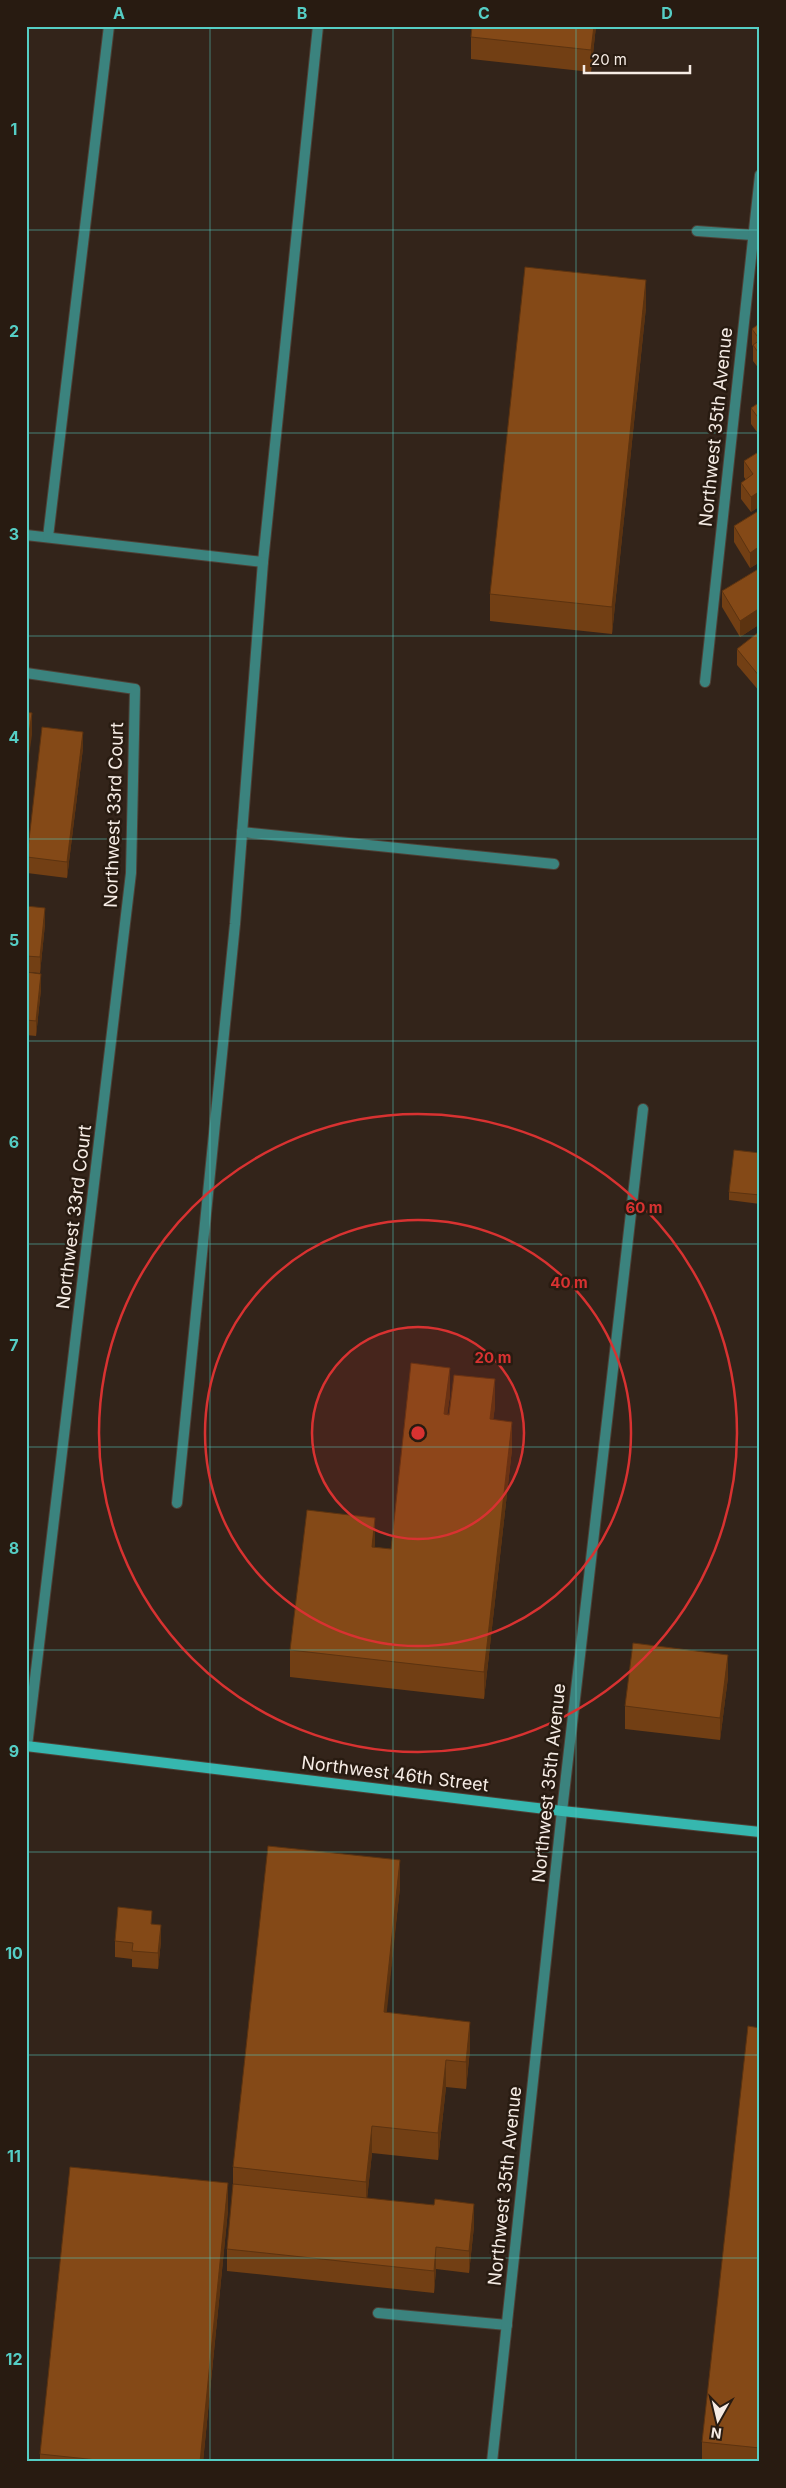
<svg xmlns="http://www.w3.org/2000/svg" width="786" height="2488" font-family="Inter,sans-serif">
<style>
.lines{fill:none;stroke-linecap:round;stroke-linejoin:round}
.lane-casing{stroke:#4e4036;stroke-width:12}
.street-casing{stroke:#4e4036;stroke-width:12}
.secondary-casing{stroke:#4e4036;stroke-width:12}
.lane{stroke:#3b837e;stroke-width:10}
.street{stroke:#3b837e;stroke-width:10}
.secondary{stroke:#36b7af;stroke-width:10}
.wall{fill:#723f14}
.shaded-wall{fill:#5c3310}
.building{fill:#844917;stroke:#5c3310}
.grid{fill:none;stroke:#55cec5;stroke-width:1;stroke-opacity:0.55}
.ring{fill:none;stroke:#d83231;stroke-width:2.5}
.labels{text-anchor:middle;stroke-width:5;stroke-linejoin:round;paint-order:stroke}
.street-label{font-size:18px;fill:#f6ece5;stroke:#281b11}
.centre{fill:#d83231;stroke:#281b11;stroke-width:2.5}
.ring-label{font-size:15px;text-anchor:middle;font-weight:bold;fill:#d83231;stroke:#281b11;stroke-width:5;stroke-linejoin:round;paint-order:stroke}
.neatline{fill:none;stroke:#55cec5;stroke-width:2}
.grid-label{font-size:16px;text-anchor:middle;font-weight:bold;fill:#55cec5}
</style>
<rect width="100%" height="100%" fill="#33241a"/>
<g class="lines">
<!-- lane casing -->
<g class="lane-casing">
<g id="lane">
<path d="M 697,231 L 752,235"/>
<path d="M 26,535 L 263,562 L 318,26"/>
<path d="M 48,537 L 109,26"/>
<path d="M 705,682 L 760,175"/>
<path d="M 242,832 L 554,864"/>
<path d="M 177,1503 L 235,924 L 263,562"/>
<path d="M 378,2313 L 507,2325"/>
</g>
</g>
<!-- street casing -->
<g class="street-casing">
<g id="street">
<path d="M 26,673 L 135,689 L 131,873 L 27,1746"/>
<path d="M 492,2462 L 562,1811 L 643,1109"/>
</g>
</g>
<!-- secondary casing -->
<g class="secondary-casing">
<path id="secondary" d="M 26,1746 L 562,1811 L 760,1832"/>
</g>
<!-- lane -->
<use href="#lane" class="lane"/>
<!-- street -->
<use href="#street" class="street"/>
<!-- secondary -->
<use href="#secondary" class="secondary"/>
</g>
<!-- wall -->
<g class="wall">
<path d="M 472,26 L 596,26 L 591,72 L 471,59 L 471,37 Z"/>
<path d="M 646,307 L 612,634 L 490,621 L 490,594 Z"/>
<path d="M 760,323 L 760,370 L 753,361 L 753,346 L 752,345 L 752,329 Z"/>
<path d="M 760,402 L 760,436 L 751,424 L 751,408 Z"/>
<path d="M 760,451 L 760,506 L 751,512 L 741,499 L 741,483 L 746,480 L 744,477 L 744,461 Z"/>
<path d="M 760,510 L 760,562 L 750,568 L 734,542 L 734,526 Z"/>
<path d="M 760,568 L 760,624 L 740,637 L 722,607 L 722,591 Z"/>
<path d="M 760,631 L 760,692 L 737,665 L 737,649 Z"/>
<path d="M 83,748 L 67,878 L 27,873 L 27,857 Z"/>
<path d="M 26,906 L 45,924 L 40,973 L 26,972 Z"/>
<path d="M 26,972 L 41,989 L 36,1036 L 26,1035 Z"/>
<path d="M 760,1153 L 760,1204 L 729,1200 L 729,1192 Z"/>
<path d="M 450,1395 L 447,1414 L 495,1406 L 493,1420 L 512,1449 L 484,1699 L 290,1677 L 290,1650 L 375,1547 L 391,1549 Z"/>
<path d="M 728,1677 L 720,1740 L 625,1729 L 625,1706 Z"/>
<path d="M 400,1887 L 386,2012 L 470,2049 L 466,2089 L 446,2087 L 438,2160 L 372,2153 L 367,2198 L 474,2226 L 469,2273 L 436,2269 L 434,2293 L 227,2271 L 227,2249 L 233,2189 L 233,2167 Z"/>
<path d="M 152,1924 L 161,1941 L 158,1969 L 132,1967 L 132,1959 L 115,1957 L 115,1941 Z"/>
<path d="M 760,2028 L 760,2462 L 702,2462 L 702,2442 Z"/>
<path d="M 228,2210 L 203,2462 L 40,2462 L 40,2454 Z"/>
</g>
<!-- shaded-wall -->
<g class="shaded-wall">
<path d="M 594,26 L 596,26 L 591,72 L 591,50 Z"/>
<path d="M 646,280 L 646,307 L 612,634 L 612,607 Z"/>
<path d="M 760,491 L 760,506 L 751,512 L 751,497 Z"/>
<path d="M 760,546 L 760,562 L 750,568 L 750,553 Z"/>
<path d="M 760,608 L 760,624 L 740,637 L 740,621 Z"/>
<path d="M 32,713 L 32,735 L 26,777 L 26,755 Z"/>
<path d="M 83,732 L 83,748 L 67,878 L 67,862 Z"/>
<path d="M 45,908 L 45,924 L 40,973 L 40,957 Z"/>
<path d="M 41,974 L 41,989 L 36,1036 L 36,1021 Z"/>
<path d="M 450,1368 L 450,1395 L 444,1441 L 444,1414 Z"/>
<path d="M 495,1379 L 495,1406 L 490,1446 L 490,1419 Z"/>
<path d="M 512,1422 L 512,1449 L 484,1699 L 484,1672 Z"/>
<path d="M 375,1518 L 375,1545 L 372,1574 L 372,1547 Z"/>
<path d="M 728,1655 L 728,1677 L 720,1740 L 720,1718 Z"/>
<path d="M 400,1860 L 400,1887 L 384,2039 L 384,2012 Z"/>
<path d="M 161,1925 L 161,1941 L 158,1969 L 158,1953 Z"/>
<path d="M 470,2022 L 470,2049 L 466,2089 L 466,2062 Z"/>
<path d="M 446,2060 L 446,2087 L 438,2160 L 438,2133 Z"/>
<path d="M 372,2126 L 372,2153 L 366,2209 L 366,2182 Z"/>
<path d="M 228,2183 L 228,2210 L 203,2462 L 200,2462 Z"/>
<path d="M 474,2204 L 474,2226 L 469,2273 L 469,2251 Z"/>
<path d="M 436,2247 L 436,2269 L 434,2293 L 434,2271 Z"/>
</g>
<!-- building -->
<g class="building">
<path d="M 472,26 L 594,26 L 591,50 L 471,37 Z"/>
<path d="M 525,267 L 646,280 L 612,607 L 490,594 Z"/>
<path d="M 760,323 L 760,355 L 753,345 L 760,340 L 752,329 Z"/>
<path d="M 760,402 L 760,420 L 751,408 Z"/>
<path d="M 760,451 L 760,491 L 751,497 L 741,483 L 753,474 L 744,461 Z"/>
<path d="M 760,510 L 760,546 L 750,553 L 734,526 Z"/>
<path d="M 760,568 L 760,608 L 740,621 L 722,591 Z"/>
<path d="M 760,631 L 760,677 L 737,649 Z"/>
<path d="M 26,712 L 32,713 L 26,755 Z"/>
<path d="M 42,727 L 83,732 L 67,862 L 27,857 Z"/>
<path d="M 26,906 L 45,908 L 40,957 L 26,956 Z"/>
<path d="M 26,972 L 41,974 L 36,1021 L 26,1020 Z"/>
<path d="M 734,1150 L 760,1153 L 760,1195 L 729,1192 Z"/>
<path d="M 411,1363 L 450,1368 L 444,1414 L 449,1415 L 454,1375 L 495,1379 L 490,1419 L 512,1422 L 484,1672 L 290,1650 L 307,1510 L 375,1518 L 372,1547 L 391,1549 Z"/>
<path d="M 633,1643 L 728,1655 L 720,1718 L 625,1706 Z"/>
<path d="M 268,1846 L 400,1860 L 384,2012 L 470,2022 L 466,2062 L 446,2060 L 438,2133 L 372,2126 L 366,2182 L 233,2167 Z"/>
<path d="M 118,1907 L 152,1911 L 151,1924 L 161,1925 L 158,1953 L 132,1951 L 133,1943 L 115,1941 Z"/>
<path d="M 748,2026 L 760,2028 L 760,2448 L 702,2442 Z"/>
<path d="M 70,2167 L 228,2183 L 200,2462 L 116,2462 L 40,2454 Z"/>
<path d="M 233,2184 L 434,2205 L 435,2199 L 474,2204 L 469,2251 L 436,2247 L 434,2271 L 227,2249 Z"/>
</g>
<!-- grid -->
<path class="grid" d="M 210,26 L 210,2462M 393,26 L 393,2462M 576,26 L 576,2462M 26,230 L 760,230M 26,433 L 760,433M 26,636 L 760,636M 26,839 L 760,839M 26,1041 L 760,1041M 26,1244 L 760,1244M 26,1447 L 760,1447M 26,1650 L 760,1650M 26,1852 L 760,1852M 26,2055 L 760,2055M 26,2258 L 760,2258"/>
<!-- distance rings -->
<circle cx="418" cy="1433" r="106" fill="#d83231" fill-opacity=".12"/>
<g class="ring">
<circle cx="418" cy="1433" r="106"/>
<circle cx="418" cy="1433" r="213"/>
<circle cx="418" cy="1433" r="319"/>
</g>
<g class="labels">
<!-- street labels -->
<g class="street-label">
<text transform="translate(716 427) rotate(-84)" y="6">Northwest 35th Avenue</text>
<text transform="translate(114 815) rotate(-88)" y="6">Northwest 33rd Court</text>
<text transform="translate(74 1217) rotate(-83)" y="6">Northwest 33rd Court</text>
<text transform="translate(395 1774) rotate(7)" y="6">Northwest 46th Street</text>
<text transform="translate(549 1783) rotate(-84)" y="6">Northwest 35th Avenue</text>
<text transform="translate(505 2186) rotate(-84)" y="6">Northwest 35th Avenue</text>
</g>
</g>
<circle cx="418" cy="1433" r="8" class="centre"/>
<g class="ring-label">
<text x="644" y="1213">60 m</text>
<text x="569" y="1288">40 m</text>
<text x="493" y="1363">20 m</text>
</g>
<!-- border -->
<rect width="786" height="2488" fill="none" stroke="#281b11" stroke-width="55"/>
<!-- north arrow -->
<g transform="translate(718 2420) rotate(188)" stroke="#281b11" stroke-width="4" paint-order="stroke">
<path d="M0-4L9 19L0 12L-9 19Z" fill="#f6ece5"/>
<text y="-8" font-size="14" font-weight="bold" text-anchor="middle" fill="#f6ece5">N</text>
</g>
<!-- scale -->
<path d="M584 65v8h106v-8" fill="none" stroke="#f6ece5" stroke-width="2.5"/>
<text x="591" y="65" font-size="15" fill="#f6ece5" stroke="#281b11" stroke-width="4" paint-order="stroke">20 m</text>
<rect x="28" y="28" width="730" height="2432" class="neatline"/>
<g class="grid-label">
<text x="119" y="19">A</text>
<text x="302" y="19">B</text>
<text x="484" y="19">C</text>
<text x="667" y="19">D</text>
<text x="14" y="135">1</text>
<text x="14" y="337">2</text>
<text x="14" y="540">3</text>
<text x="14" y="743">4</text>
<text x="14" y="946">5</text>
<text x="14" y="1148">6</text>
<text x="14" y="1351">7</text>
<text x="14" y="1554">8</text>
<text x="14" y="1757">9</text>
<text x="14" y="1959">10</text>
<text x="14" y="2162">11</text>
<text x="14" y="2365">12</text>
</g>
</svg>
